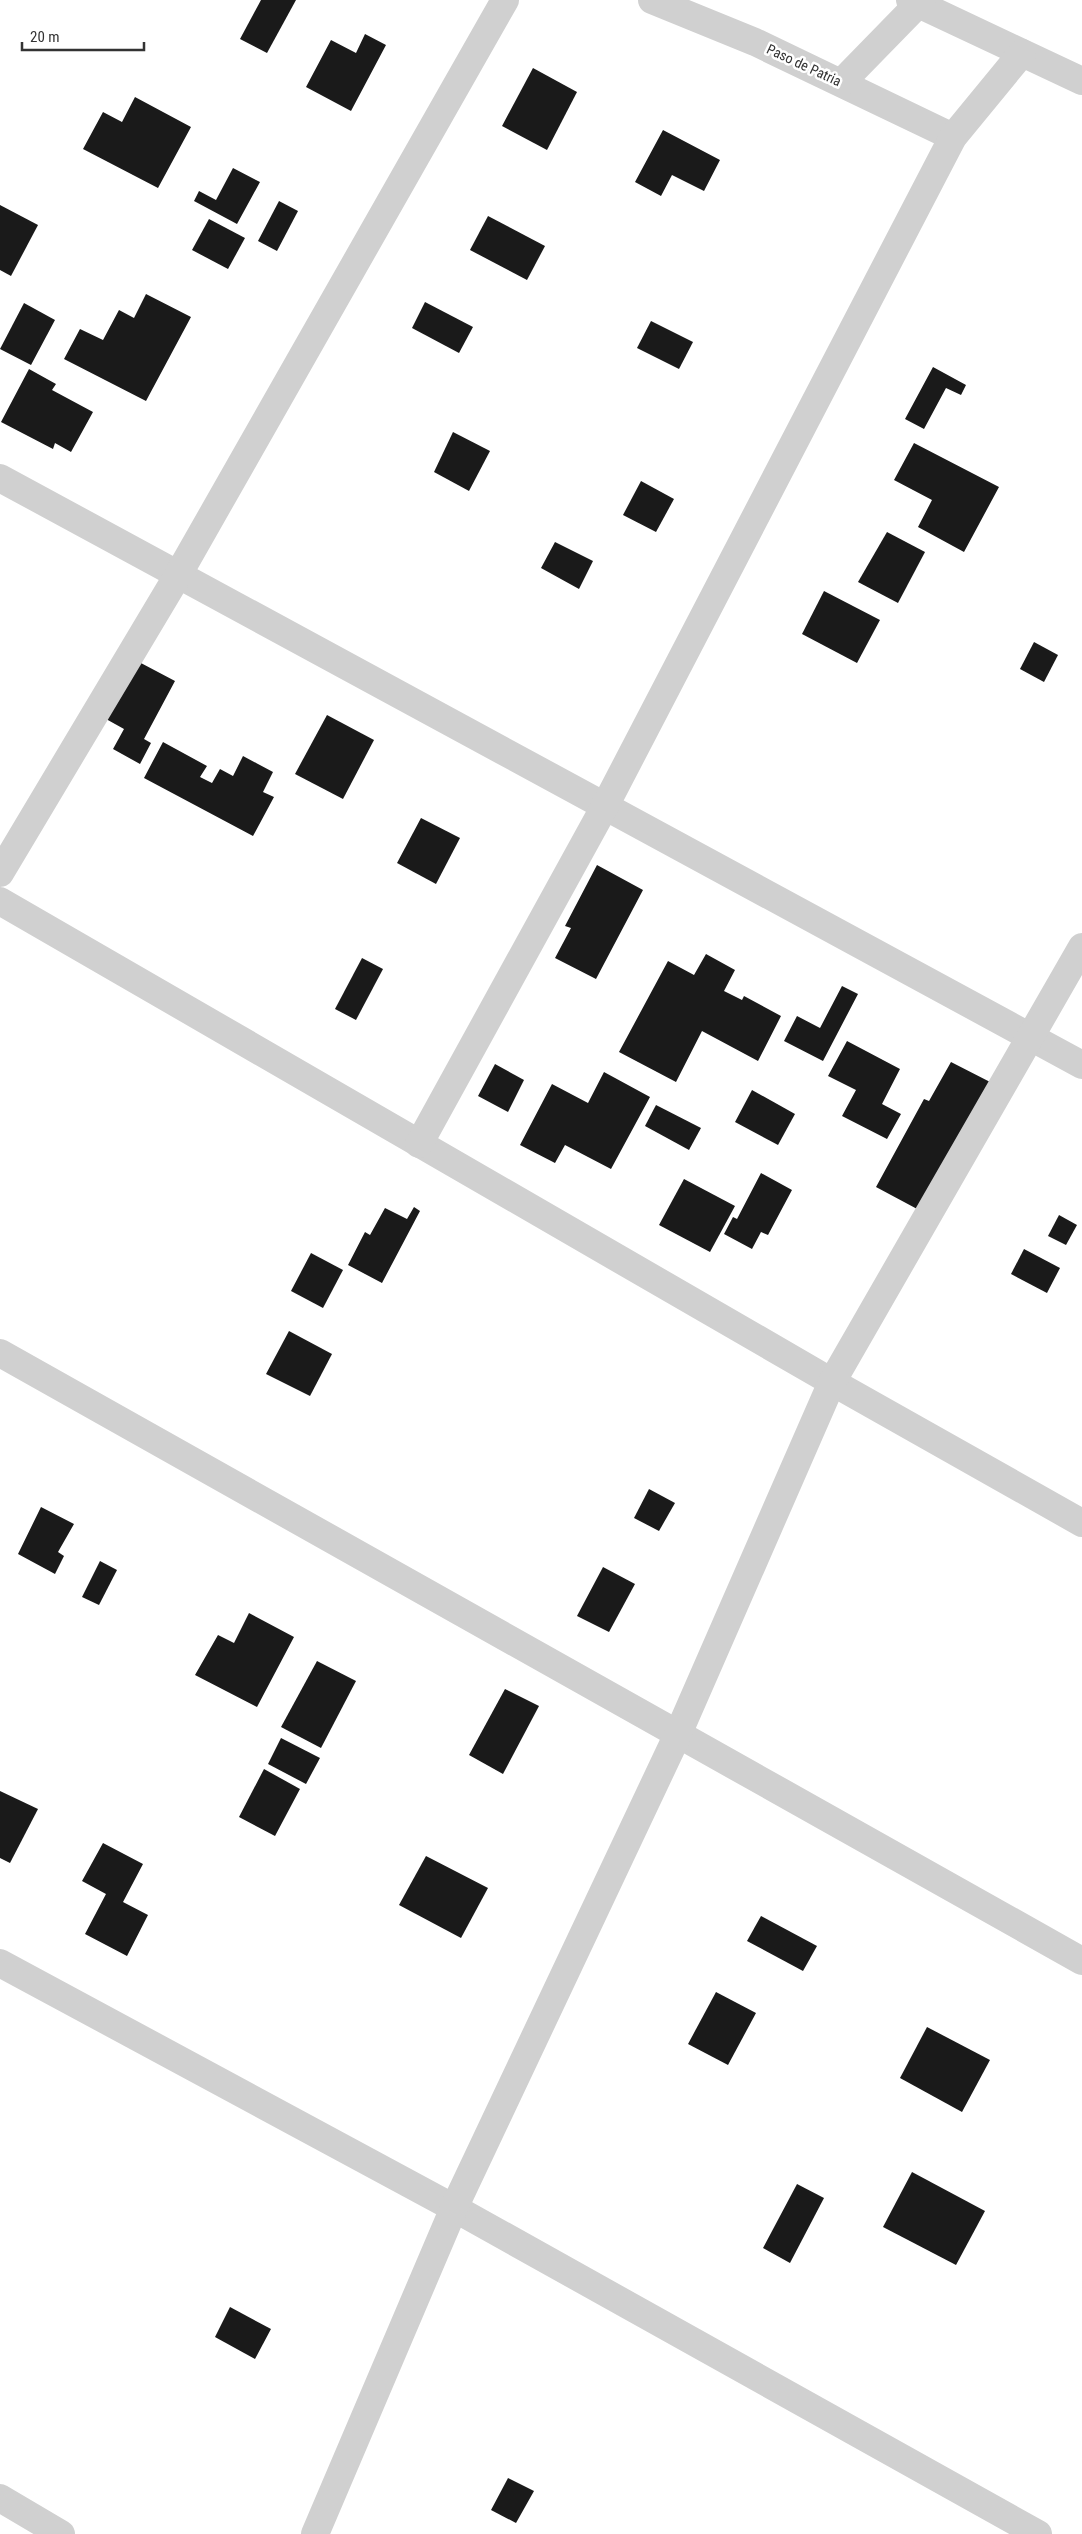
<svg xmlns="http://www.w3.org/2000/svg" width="1082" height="2534" font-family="'Roboto Condensed',sans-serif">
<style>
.building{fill:#1a1a1a}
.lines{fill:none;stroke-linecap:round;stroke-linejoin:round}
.minor{stroke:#d0d0d0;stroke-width:28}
.labels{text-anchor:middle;stroke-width:5;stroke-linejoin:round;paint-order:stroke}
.street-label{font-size:14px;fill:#333;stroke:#fff}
</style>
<rect width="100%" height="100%" fill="#fff"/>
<!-- building -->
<g class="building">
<path d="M 261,0 L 296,0 L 267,53 L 240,39 Z"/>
<path d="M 365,34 L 386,45 L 351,111 L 306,87 L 331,40 L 356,53 Z"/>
<path d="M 533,68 L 577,92 L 547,150 L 502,126 Z"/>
<path d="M 135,97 L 191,127 L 158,188 L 83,149 L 103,112 L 122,122 Z"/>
<path d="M 663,130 L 720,160 L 704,191 L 672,175 L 661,196 L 635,182 Z"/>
<path d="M 233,168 L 260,182 L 237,224 L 194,201 L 199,191 L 216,200 Z"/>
<path d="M 279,201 L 298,211 L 277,251 L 258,241 Z"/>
<path d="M 0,205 L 38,225 L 11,276 L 0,270 Z"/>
<path d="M 488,216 L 545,246 L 527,280 L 470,250 Z"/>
<path d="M 209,219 L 245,238 L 228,269 L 192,250 Z"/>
<path d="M 146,294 L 191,317 L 146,401 L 64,359 L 80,329 L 103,340 L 119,310 L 134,318 Z"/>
<path d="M 425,302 L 473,327 L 459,353 L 412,328 Z"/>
<path d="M 24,303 L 55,320 L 31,365 L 0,349 Z"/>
<path d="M 651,321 L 693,342 L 679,369 L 637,348 Z"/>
<path d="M 933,367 L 966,385 L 961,395 L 946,388 L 924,429 L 905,419 Z"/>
<path d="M 29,369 L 56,384 L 52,390 L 93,412 L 71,452 L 55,443 L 53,449 L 1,422 Z"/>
<path d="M 453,432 L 490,451 L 469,491 L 434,472 Z"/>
<path d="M 914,443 L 999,487 L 964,552 L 918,527 L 932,500 L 894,480 Z"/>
<path d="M 641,481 L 674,499 L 656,532 L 623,515 Z"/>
<path d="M 887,532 L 925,552 L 898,603 L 858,582 Z"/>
<path d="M 555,542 L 593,561 L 579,589 L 541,568 Z"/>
<path d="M 824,591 L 880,620 L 857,663 L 802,634 Z"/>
<path d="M 1034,642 L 1058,655 L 1044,682 L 1020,669 Z"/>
<path d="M 139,662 L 175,681 L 144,739 L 151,743 L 140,764 L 113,749 L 124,729 L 106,719 Z"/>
<path d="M 327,715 L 374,740 L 343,799 L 295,774 Z"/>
<path d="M 163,742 L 207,766 L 200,777 L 212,783 L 220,769 L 233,776 L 243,756 L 273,772 L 263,792 L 274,797 L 253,836 L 144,778 Z"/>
<path d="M 421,818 L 460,838 L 436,884 L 397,863 Z"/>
<path d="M 597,865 L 643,890 L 596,979 L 555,958 L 571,928 L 565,926 Z"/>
<path d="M 706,954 L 735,970 L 724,991 L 742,1000 L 744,996 L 781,1016 L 758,1061 L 702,1031 L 676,1082 L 619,1052 L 668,961 L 694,975 Z"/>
<path d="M 362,958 L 383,969 L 356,1020 L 335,1009 Z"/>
<path d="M 842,986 L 858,994 L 823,1061 L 784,1041 L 797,1016 L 820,1028 Z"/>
<path d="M 847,1041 L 900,1069 L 882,1104 L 901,1114 L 887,1139 L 842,1116 L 856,1090 L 828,1076 Z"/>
<path d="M 951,1062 L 994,1084 L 919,1210 L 876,1187 L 924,1099 L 929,1101 Z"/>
<path d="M 495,1064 L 524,1080 L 508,1112 L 478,1096 Z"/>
<path d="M 604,1072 L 650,1097 L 611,1169 L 565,1145 L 555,1163 L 520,1145 L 552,1084 L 588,1103 Z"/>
<path d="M 752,1090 L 795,1114 L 778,1145 L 735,1122 Z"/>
<path d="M 656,1105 L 701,1128 L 689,1150 L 645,1126 Z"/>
<path d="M 761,1173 L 792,1190 L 768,1235 L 761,1232 L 752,1249 L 724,1234 L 733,1217 L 737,1219 Z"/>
<path d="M 684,1179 L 735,1206 L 710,1252 L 659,1225 Z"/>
<path d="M 414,1207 L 420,1211 L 382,1283 L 348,1265 L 365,1232 L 370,1235 L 385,1208 L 407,1219 Z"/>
<path d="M 1059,1215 L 1077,1225 L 1066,1245 L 1048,1236 Z"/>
<path d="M 1024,1249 L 1060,1268 L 1047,1293 L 1011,1274 Z"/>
<path d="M 311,1253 L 343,1270 L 323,1308 L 291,1291 Z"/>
<path d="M 289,1331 L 332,1354 L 310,1396 L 266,1374 Z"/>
<path d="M 649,1489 L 675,1503 L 659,1531 L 634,1518 Z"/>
<path d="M 41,1507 L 74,1524 L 58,1552 L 64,1556 L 55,1574 L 18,1554 Z"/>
<path d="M 100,1561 L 117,1570 L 99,1605 L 82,1597 Z"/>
<path d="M 603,1567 L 635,1584 L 609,1632 L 577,1616 Z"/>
<path d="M 249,1613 L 294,1637 L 257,1707 L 195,1675 L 218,1635 L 234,1643 Z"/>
<path d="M 317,1661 L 356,1681 L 321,1748 L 281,1727 Z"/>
<path d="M 505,1689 L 539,1706 L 503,1774 L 469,1755 Z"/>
<path d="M 281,1738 L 320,1758 L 306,1784 L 268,1764 Z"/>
<path d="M 264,1769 L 300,1789 L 275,1836 L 239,1817 Z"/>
<path d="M 0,1791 L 38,1809 L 10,1863 L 0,1858 Z"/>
<path d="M 103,1843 L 143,1864 L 123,1902 L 148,1915 L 127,1956 L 85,1934 L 106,1894 L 82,1881 Z"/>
<path d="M 426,1856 L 488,1888 L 461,1938 L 399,1905 Z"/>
<path d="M 761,1916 L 817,1946 L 803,1971 L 747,1941 Z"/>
<path d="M 716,1992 L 756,2013 L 728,2065 L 688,2044 Z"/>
<path d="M 927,2027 L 990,2060 L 962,2112 L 900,2078 Z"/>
<path d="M 912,2172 L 985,2211 L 956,2265 L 883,2227 Z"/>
<path d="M 797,2184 L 824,2198 L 790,2263 L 763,2248 Z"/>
<path d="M 230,2307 L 271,2329 L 255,2359 L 215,2337 Z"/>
<path d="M 508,2478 L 534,2491 L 516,2523 L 491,2510 Z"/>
</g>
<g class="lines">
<!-- minor -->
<g class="minor">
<path d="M 652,0 L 755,42 L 953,137"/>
<path d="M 910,0 L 1082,81"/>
<path d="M 842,82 L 922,0"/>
<path d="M 0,478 L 1082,1065"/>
<path d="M 0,873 L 178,575 L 505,0"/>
<path d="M 0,901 L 832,1382 L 1082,1523"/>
<path d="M 419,1144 L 605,806 L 953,137 L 1022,53"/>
<path d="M 0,1353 L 1082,1961"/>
<path d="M 0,1963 L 454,2208 L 1038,2534"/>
<path d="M 0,2498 L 61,2534"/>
<path d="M 315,2534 L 454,2208 L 678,1734 L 832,1382 L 1082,947"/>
</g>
</g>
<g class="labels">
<!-- street labels -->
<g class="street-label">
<text transform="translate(804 65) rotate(25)" y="5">Paso de Patria</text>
</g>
</g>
<!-- scale -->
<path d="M22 42v8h122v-8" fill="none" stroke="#333333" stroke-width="2.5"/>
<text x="30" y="42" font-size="15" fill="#333333" stroke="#ffffff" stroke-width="4" paint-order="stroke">20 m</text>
</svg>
